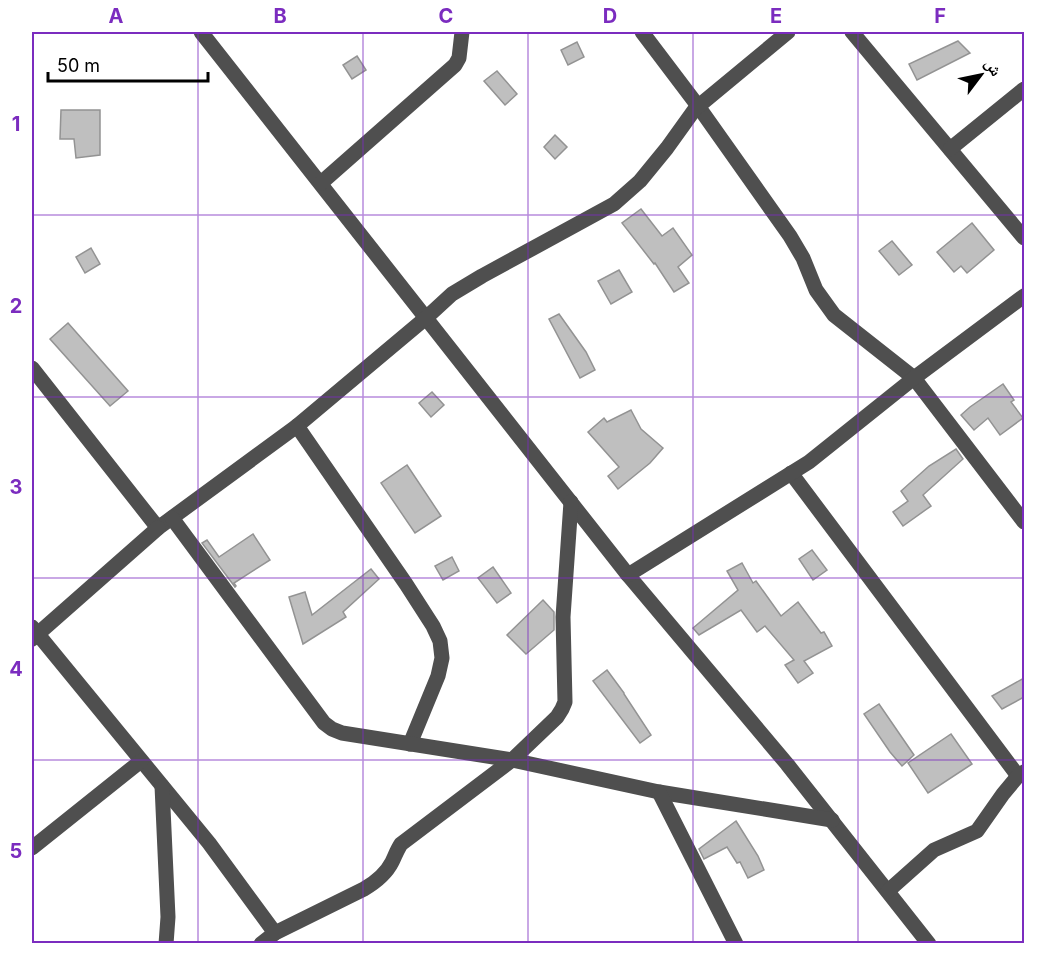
<svg xmlns="http://www.w3.org/2000/svg" width="1056" height="975" font-family="Inter,'Noto Naskh Arabic',sans-serif">
<style>
.building{fill:#bfbfbf;stroke:#939393;stroke-width:1.5}
.lines{fill:none;stroke-linecap:round;stroke-linejoin:round}
.minor{stroke:#4f4f4f;stroke-width:15}
.grid{fill:none;stroke:#7b2cbf;stroke-width:1.5;stroke-opacity:0.55}
.neatline{fill:none;stroke:#7b2cbf;stroke-width:2}
.grid-label{font-size:20px;text-anchor:middle;font-weight:bold;fill:#7b2cbf}
</style>
<rect width="100%" height="100%" fill="#fff"/>
<!-- building -->
<g class="building">
<path d="M 958,41 L 970,53 L 917,80 L 909,64 Z"/>
<path d="M 577,42 L 584,57 L 568,65 L 561,50 Z"/>
<path d="M 357,56 L 366,70 L 352,79 L 343,65 Z"/>
<path d="M 497,71 L 517,94 L 505,105 L 484,81 Z"/>
<path d="M 61,110 L 100,110 L 100,155 L 76,158 L 74,139 L 60,139 Z"/>
<path d="M 555,135 L 567,147 L 555,159 L 544,147 Z"/>
<path d="M 641,209 L 662,236 L 673,228 L 692,255 L 678,267 L 689,283 L 674,292 L 655,263 L 654,264 L 622,223 Z"/>
<path d="M 972,223 L 994,250 L 967,273 L 961,266 L 954,272 L 937,252 Z"/>
<path d="M 892,241 L 912,265 L 899,275 L 879,251 Z"/>
<path d="M 91,248 L 100,264 L 85,273 L 76,257 Z"/>
<path d="M 619,270 L 632,292 L 611,304 L 598,281 Z"/>
<path d="M 559,314 L 586,352 L 595,370 L 580,378 L 549,319 Z"/>
<path d="M 68,323 L 128,391 L 110,406 L 50,339 Z"/>
<path d="M 1003,384 L 1014,400 L 1011,402 L 1023,418 L 1000,435 L 988,418 L 974,430 L 961,415 L 970,407 Z"/>
<path d="M 432,392 L 444,405 L 431,417 L 419,403 Z"/>
<path d="M 631,410 L 641,429 L 663,448 L 650,463 L 618,489 L 608,476 L 619,467 L 588,432 L 604,418 L 607,422 Z"/>
<path d="M 956,449 L 963,459 L 923,495 L 931,506 L 903,526 L 893,512 L 908,501 L 901,491 L 929,466 Z"/>
<path d="M 407,465 L 441,516 L 415,533 L 381,483 Z"/>
<path d="M 253,534 L 270,560 L 234,583 L 236,586 L 235,587 L 202,543 L 207,540 L 219,557 Z"/>
<path d="M 812,550 L 827,570 L 813,580 L 799,559 Z"/>
<path d="M 452,557 L 459,571 L 443,580 L 435,566 Z"/>
<path d="M 742,563 L 753,583 L 756,581 L 781,616 L 798,602 L 821,633 L 824,632 L 832,646 L 804,661 L 813,673 L 798,683 L 785,665 L 794,660 L 765,626 L 757,632 L 741,610 L 699,635 L 693,628 L 738,590 L 727,571 Z"/>
<path d="M 493,567 L 511,593 L 497,603 L 478,578 Z"/>
<path d="M 371,569 L 379,579 L 343,612 L 346,617 L 303,644 L 289,597 L 305,592 L 312,615 Z"/>
<path d="M 543,600 L 554,612 L 554,630 L 526,654 L 507,635 Z"/>
<path d="M 607,670 L 624,693 L 624,694 L 651,735 L 640,743 L 593,681 Z"/>
<path d="M 1024,678 L 1024,697 L 1002,709 L 992,696 Z"/>
<path d="M 879,704 L 914,755 L 902,766 L 890,752 L 864,714 Z"/>
<path d="M 951,734 L 972,764 L 928,793 L 908,763 Z"/>
<path d="M 736,821 L 758,856 L 764,870 L 748,878 L 740,862 L 737,863 L 727,847 L 704,859 L 699,849 Z"/>
</g>
<g class="lines">
<!-- minor -->
<g class="minor">
<path d="M 201,32 L 628,575 L 787,764 L 929,944"/>
<path d="M 642,32 L 698,106 L 790,236 L 803,258 L 816,290 L 834,315 L 914,378 L 1024,522"/>
<path d="M 852,32 L 1024,238"/>
<path d="M 950,149 L 1024,89"/>
<path d="M 321,183 L 455,65 L 459,58 L 462,32"/>
<path d="M 32,368 L 158,528 L 297,426 L 427,317 L 452,294 L 482,276 L 614,204 L 640,181 L 667,148 L 695,109 L 788,32"/>
<path d="M 297,426 L 406,584 L 433,626 L 440,641 L 442,658 L 438,676 L 410,744"/>
<path d="M 791,473 L 1018,776"/>
<path d="M 172,518 L 324,723 L 332,729 L 342,733 L 512,760 L 659,792 L 832,820"/>
<path d="M 628,575 L 809,462 L 914,378 L 1024,296"/>
<path d="M 32,627 L 209,843 L 275,933"/>
<path d="M 32,639 L 158,528"/>
<path d="M 162,786 L 168,917 L 166,944"/>
<path d="M 659,792 L 736,944"/>
<path d="M 32,848 L 141,761"/>
<path d="M 888,891 L 934,850 L 977,831 L 1003,794 L 1018,776 L 1024,772"/>
<path d="M 261,944 L 275,933 L 364,889 C 376,882 386,874 392,862 C 395,856 397,850 401,844 L 512,760 L 557,717 L 562,709 L 565,702 L 563,617 L 571,502"/>
</g>
</g>
<!-- grid -->
<path class="grid" d="M 198,32 L 198,944M 363,32 L 363,944M 528,32 L 528,944M 693,32 L 693,944M 858,32 L 858,944M 32,215 L 1024,215M 32,397 L 1024,397M 32,578 L 1024,578M 32,760 L 1024,760"/>
<!-- border -->
<rect width="1056" height="975" fill="none" stroke="#ffffff" stroke-width="66"/>
<!-- north arrow -->
<g transform="translate(981 75) rotate(58)" stroke="#ffffff" stroke-width="4.5" paint-order="stroke">
<path d="M0-4.5L10 22L0 15L-10 22Z" fill="#000000"/>
<text y="-9" font-size="16" font-weight="bold" text-anchor="middle" fill="#000000">ش</text>
</g>
<!-- scale -->
<path d="M48 72v9h160v-9" fill="none" stroke="#000000" stroke-width="3"/>
<text x="57" y="72" font-size="18" fill="#000000" stroke="#ffffff" stroke-width="4.5" paint-order="stroke">50 m</text>
<rect x="33" y="33" width="990" height="909" class="neatline"/>
<g class="grid-label">
<text x="116" y="23">A</text>
<text x="280" y="23">B</text>
<text x="446" y="23">C</text>
<text x="610" y="23">D</text>
<text x="776" y="23">E</text>
<text x="940" y="23">F</text>
<text x="16" y="131">1</text>
<text x="16" y="313">2</text>
<text x="16" y="494">3</text>
<text x="16" y="676">4</text>
<text x="16" y="858">5</text>
</g>
</svg>
